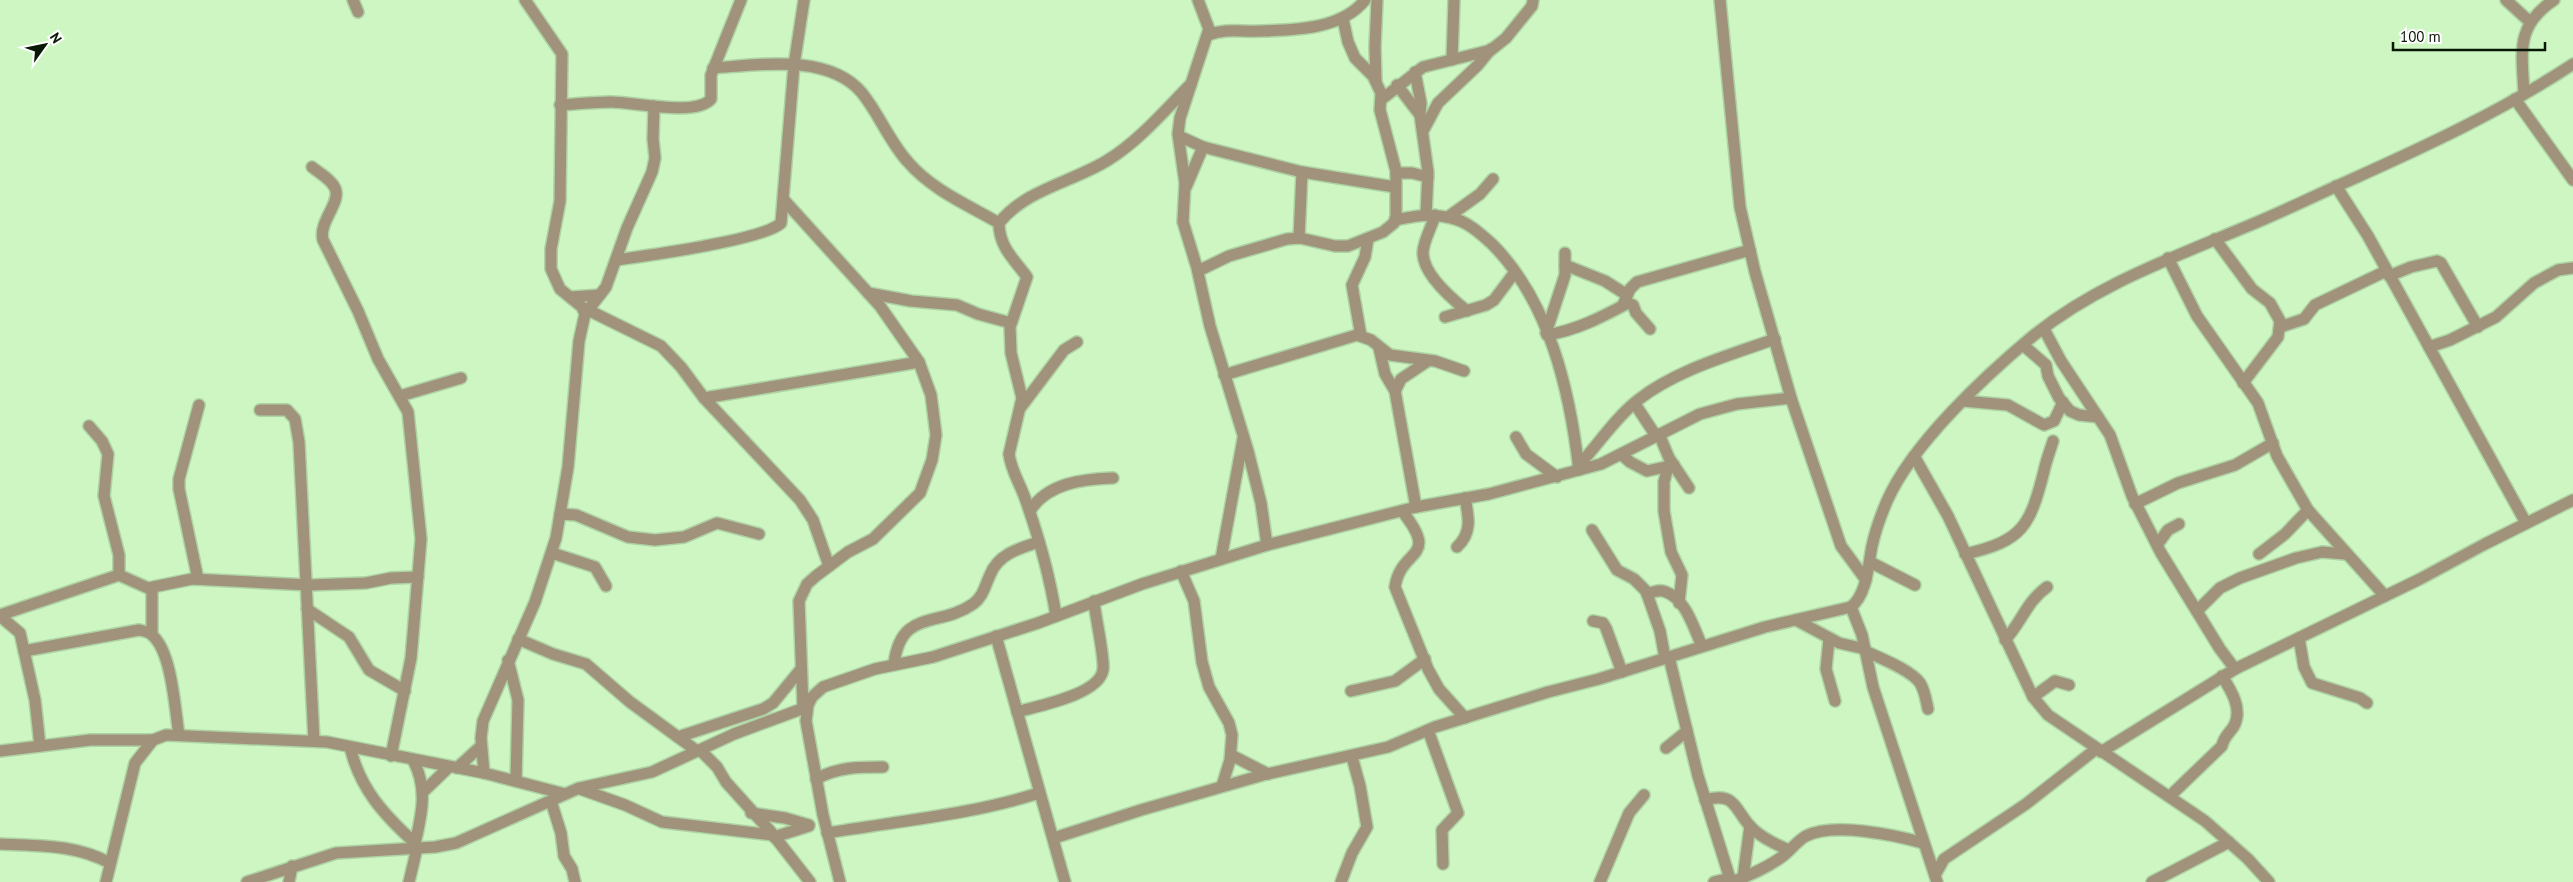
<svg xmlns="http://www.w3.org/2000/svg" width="2573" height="882" font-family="'PT Sans',sans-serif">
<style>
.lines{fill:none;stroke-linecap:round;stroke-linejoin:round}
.street-casing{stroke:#aed2a4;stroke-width:14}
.street{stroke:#a0927b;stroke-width:11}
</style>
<rect width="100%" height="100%" fill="#cdf6c2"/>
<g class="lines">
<!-- street casing -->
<g class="street-casing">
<g id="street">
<path d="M 353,0 L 358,12"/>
<path d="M 1198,0 L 1209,29 L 1180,118 L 1178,134 L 1185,183 L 1183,222 L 1197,268 L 1210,326 L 1248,451 L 1261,503 L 1267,545"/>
<path d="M 1720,0 L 1740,207 L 1755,272 L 1791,398 L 1841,546 L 1866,580"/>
<path d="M 2506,0 L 2530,22"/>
<path d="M 1208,35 C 1226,28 1242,32 1261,31 C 1296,30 1342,29 1365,0"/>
<path d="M 1452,60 L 1454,0"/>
<path d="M 713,68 C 758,65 829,53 862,93 C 879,114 889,141 908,162 C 932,190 968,205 999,223"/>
<path d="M 1415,72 L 1421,103 L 1420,115"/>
<path d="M 1376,81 L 1375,47 L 1377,0"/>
<path d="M 1397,85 L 1420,115 L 1428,172 L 1426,215"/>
<path d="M 2524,94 C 2522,52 2515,26 2554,0"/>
<path d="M 1382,99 L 1423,67 L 1491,50 L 1506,38 L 1532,6 L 1533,0"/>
<path d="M 2515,99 L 2573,180"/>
<path d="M 560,105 C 577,104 594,102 611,102 C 633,102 696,117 711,99 L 711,75 L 741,0"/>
<path d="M 1423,131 L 1438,103 L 1477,66 L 1491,49"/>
<path d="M 1179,136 L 1203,147 L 1302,172 L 1395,187"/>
<path d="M 312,167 C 319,173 331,179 335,188 C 342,202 318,222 323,240 L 358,311 L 378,359 L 408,412 L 421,539 L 411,658 L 391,756"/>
<path d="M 1396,173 L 1412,173 L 1428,177"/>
<path d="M 2336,186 L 2368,236 L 2526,523"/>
<path d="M 1186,187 L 1203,147"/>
<path d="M 784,200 L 880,306 L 919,362 L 931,395 L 936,435 L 932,460 L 920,493 L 873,539 L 848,552 L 816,576 L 807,584 L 799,601 L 803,708"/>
<path d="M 1435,215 C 1432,227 1423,241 1423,253 C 1423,274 1452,299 1467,311"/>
<path d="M 1448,217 L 1480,194 L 1493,179"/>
<path d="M 1395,220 C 1414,216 1432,213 1451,218 C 1467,221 1480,233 1492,244 C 1550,302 1570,392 1579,470"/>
<path d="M 1299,238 L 1302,172"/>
<path d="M 2215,239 L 2252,289 L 2270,303 L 2280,321 L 2278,337 L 2243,383"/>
<path d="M 2168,258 L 2197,316 L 2258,403 L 2277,456 L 2308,510 L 2385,596"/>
<path d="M 616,260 C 645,256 764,240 781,223 L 794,65 L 804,0"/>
<path d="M 1565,265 L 1605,281 L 1627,295"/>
<path d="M 1198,271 L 1229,256 L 1287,239 L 1300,238 L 1335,246 L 1348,246 L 1383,232 L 1394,223 L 1396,216 L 1396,171 L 1380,110 L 1381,93 L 1373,76 L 1355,58 L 1348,42 L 1343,19"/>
<path d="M 2389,276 L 2411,267 L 2437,261 L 2441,263 L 2478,327"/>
<path d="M 868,293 L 911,301 L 957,305 L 978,314 L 1011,323"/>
<path d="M 571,297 L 600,295"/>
<path d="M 1623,305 L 1630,289 L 1637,282 L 1750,250"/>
<path d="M 588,310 L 661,346 L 681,367 L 704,398 L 800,500 L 813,520 L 829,566"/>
<path d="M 585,314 L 606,287 L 627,228 L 652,172 L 655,158 L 653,139 L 654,106"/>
<path d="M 1445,317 L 1486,305 L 1494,300 L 1515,272"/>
<path d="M 2280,327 L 2304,319 L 2315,305 L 2386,271"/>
<path d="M 2044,329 L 2061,361 L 2110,435 L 2132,496 L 2161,553 L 2220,649 L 2235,669"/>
<path d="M 1546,333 L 1565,275 L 1565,253"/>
<path d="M 1547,335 C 1577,330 1602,317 1628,303 L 1633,305 L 1636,313 L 1650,329"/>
<path d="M 1361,336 L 1352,285 L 1365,257 L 1368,239"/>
<path d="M 2023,345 L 2046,365 L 2048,376 L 2059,398 L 2070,411 L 2079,415 L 2098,417"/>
<path d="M 2429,347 L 2450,340 L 2496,317 L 2534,283 L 2558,270 L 2573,268"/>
<path d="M 1379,348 L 1385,374 L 1395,391 L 1416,507"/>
<path d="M 1224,375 L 1357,335 L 1371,340 L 1390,355 L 1435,361 L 1464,371"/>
<path d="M 1395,391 L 1401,379 L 1428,361"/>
<path d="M 400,396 L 461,378"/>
<path d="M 704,398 L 919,362"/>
<path d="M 1963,401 L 2008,405 L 2044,425 L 2054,421 L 2063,402"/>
<path d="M 1635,404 L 1656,436"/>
<path d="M 1021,407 L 1064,350 L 1077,342"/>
<path d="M 260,410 L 287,410 L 295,419 L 299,442 L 314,741"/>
<path d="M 89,426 L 102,441 L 108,454 L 104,496 L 119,555 L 119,575"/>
<path d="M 1659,434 L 1669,458 L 1689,488"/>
<path d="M 1516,437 L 1526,454 L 1557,477"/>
<path d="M 1622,455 L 1630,462 L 1647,471 L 1674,465"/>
<path d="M 1914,456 L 1948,516 L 2033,697 L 2048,715 L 2205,821 L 2248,859 L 2269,882"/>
<path d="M 1578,466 C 1598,445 1615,418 1638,400 C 1676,370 1730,355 1775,339"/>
<path d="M 1668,467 L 1664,482 L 1664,511 L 1671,552 L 1682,575 L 1679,603"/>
<path d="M 2135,504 L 2178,483 L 2235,465 L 2273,443"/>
<path d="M 1030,511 C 1047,483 1083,479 1113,478"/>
<path d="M 1402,511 C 1441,560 1401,547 1395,587 L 1428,669 L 1439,689 L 1465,718"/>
<path d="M 560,514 L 576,515 L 628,537 L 655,540 L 684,537 L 717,523 L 759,534"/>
<path d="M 1592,530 L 1617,570 L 1634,579 L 1646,591 L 1660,631 L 1665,658"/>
<path d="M 2157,545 L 2168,530 L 2179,524"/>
<path d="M 1457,547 C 1472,533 1469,518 1465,498"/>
<path d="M 552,553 L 595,567 L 606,586"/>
<path d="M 1965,554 C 2023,541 2030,526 2044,471 C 2046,461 2050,451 2053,441"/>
<path d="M 2259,554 L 2285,534 L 2308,510"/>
<path d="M 1221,559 L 1243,439"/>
<path d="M 1870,562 L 1915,585"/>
<path d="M 1181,571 L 1194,601 L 1202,662 L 1209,687 L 1229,723 L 1232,735 L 1230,760 L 1222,786"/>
<path d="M 198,579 L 179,489 L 179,479 L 199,405"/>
<path d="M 152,588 L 152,634"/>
<path d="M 1647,594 C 1653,592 1660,589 1666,592 C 1686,599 1694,629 1702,646"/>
<path d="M 1851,607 L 1862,635 L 1873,687 L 1937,882"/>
<path d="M 307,609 L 349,637 L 369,670 L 405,691"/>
<path d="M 2197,611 L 2220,588 L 2240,578 L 2296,558 L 2322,552 L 2345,554"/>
<path d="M 0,615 L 119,575 L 148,588 L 192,579 L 309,585 L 366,583 L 391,578 L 418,577"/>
<path d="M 0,616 L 20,633 L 35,700 L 40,746"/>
<path d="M 1056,616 C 1050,577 1039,538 1026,501 C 1021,485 1011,471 1009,454 L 1022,398 L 1011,353 L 1010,327 L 1027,277 C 1014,259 999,247 999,223 C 1026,189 1073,182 1108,160 C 1140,140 1165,110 1191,84"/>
<path d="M 1796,620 L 1839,643 L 1865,649"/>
<path d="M 1593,621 L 1603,623 L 1606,628 L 1622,672"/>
<path d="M 996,636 L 1065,882"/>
<path d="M 2299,638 L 2304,667 L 2312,683 L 2360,698 L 2367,703"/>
<path d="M 518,639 L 553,654 L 586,664 L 630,702 L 697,751"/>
<path d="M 1829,639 L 1826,669 L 1835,701"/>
<path d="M 2005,640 C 2021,623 2027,601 2047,587"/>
<path d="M 24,651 L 139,630 C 144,631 150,632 153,636 C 172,653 175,710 179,735"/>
<path d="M 1865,651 C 1880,658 1911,670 1920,683 C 1925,691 1926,700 1928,709"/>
<path d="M 1669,657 L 1698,776 L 1731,882"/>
<path d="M 508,660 L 518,700 L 516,780"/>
<path d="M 894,664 C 901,608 939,628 973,604 C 983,597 985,586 990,575 C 998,554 1020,548 1039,542"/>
<path d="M 1351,691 L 1395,681 L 1425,659"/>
<path d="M 2033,697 L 2055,681 L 2069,685"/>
<path d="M 1017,712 C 1037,706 1099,695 1103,670 C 1105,658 1095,616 1094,601"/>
<path d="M 1428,730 L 1458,813 L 1442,830 L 1443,864"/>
<path d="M 678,737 L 763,709 L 773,703 L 801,669"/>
<path d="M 350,747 C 360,789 384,815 415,843"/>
<path d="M 1666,748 L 1687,731"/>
<path d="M 700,750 L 717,767 L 726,782 L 771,832 L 810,882"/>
<path d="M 0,751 L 90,740 L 153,740"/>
<path d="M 2101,752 L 2235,669 L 2420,579 L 2485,544 L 2573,500"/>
<path d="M 1231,755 L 1268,774"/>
<path d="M 413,760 C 429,790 421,817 414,848"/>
<path d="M 457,768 L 481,746"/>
<path d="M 484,773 L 481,738 L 483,721 L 535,602 L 556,538 L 568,467 L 579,341 L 585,314 L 582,307 L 560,289 L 551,269 L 551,249 L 560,201 L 562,54 L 525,0"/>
<path d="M 816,779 C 838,767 858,767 883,767"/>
<path d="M 580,789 L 625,805 L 662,822 L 773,835"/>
<path d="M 423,792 L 449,767"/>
<path d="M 2170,796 L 2222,746 C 2224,736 2229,734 2234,726 C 2243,709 2231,690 2222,676"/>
<path d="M 1705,800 C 1738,790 1735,814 1754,830 C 1764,839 1777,845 1789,850"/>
<path d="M 551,801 L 561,833 L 564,856 L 572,869 L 575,882"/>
<path d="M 751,813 L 785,818 L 809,825"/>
<path d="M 827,833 C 898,821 970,815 1039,793"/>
<path d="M 774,837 L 809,826"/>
<path d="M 1054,838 L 1141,810 L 1263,775 L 1388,747 L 1435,727 L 1548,692 L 1599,679 L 1765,627 L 1851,607 C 1867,594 1868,566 1872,546 C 1875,532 1881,515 1887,501 C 1912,444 1985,376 2033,336 C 2096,285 2170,259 2243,228 C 2278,214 2312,197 2346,182 C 2424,147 2502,111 2573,64"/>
<path d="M 0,844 C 39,846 74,844 110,863"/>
<path d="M 1935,875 L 1944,859 L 2026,804 L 2096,749"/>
<path d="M 1743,878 L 1750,826"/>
<path d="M 106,882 L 135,763 L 153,740 L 166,735 L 327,742 L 484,773 L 565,794"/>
<path d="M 247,882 L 336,853 L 435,847 L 456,843 L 579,788 L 652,772 L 734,734 L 807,707"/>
<path d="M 289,882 L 292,866"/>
<path d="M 409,882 L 417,848"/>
<path d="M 840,882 L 823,815 L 806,721 L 808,705 L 812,697 L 823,687 L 875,669 L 933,657 L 1038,623 L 1142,584 L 1267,545 L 1416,507 L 1489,494 L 1601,464 L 1700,414 L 1737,404 L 1791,398"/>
<path d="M 1341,882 L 1352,853 L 1367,827 L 1360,786 L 1352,757"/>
<path d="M 1600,882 L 1629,813 L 1644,795"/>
<path d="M 1714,882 L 1730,878"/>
<path d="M 1732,882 C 1750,875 1767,868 1783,856 C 1791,850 1797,841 1806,836 C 1833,822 1895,835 1923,843"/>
<path d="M 2152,882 L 2229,842"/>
</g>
</g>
<!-- street -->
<use href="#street" class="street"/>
</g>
<!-- north arrow -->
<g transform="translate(45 45) rotate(57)" stroke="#ffffff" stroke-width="4" paint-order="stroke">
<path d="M0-4L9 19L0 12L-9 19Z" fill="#091705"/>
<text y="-8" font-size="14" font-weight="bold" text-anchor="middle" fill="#091705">N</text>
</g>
<!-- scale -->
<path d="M2393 42v8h152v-8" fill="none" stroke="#091705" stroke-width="2.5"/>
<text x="2400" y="42" font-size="15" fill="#091705" stroke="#ffffff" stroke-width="4" paint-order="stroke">100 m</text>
</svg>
